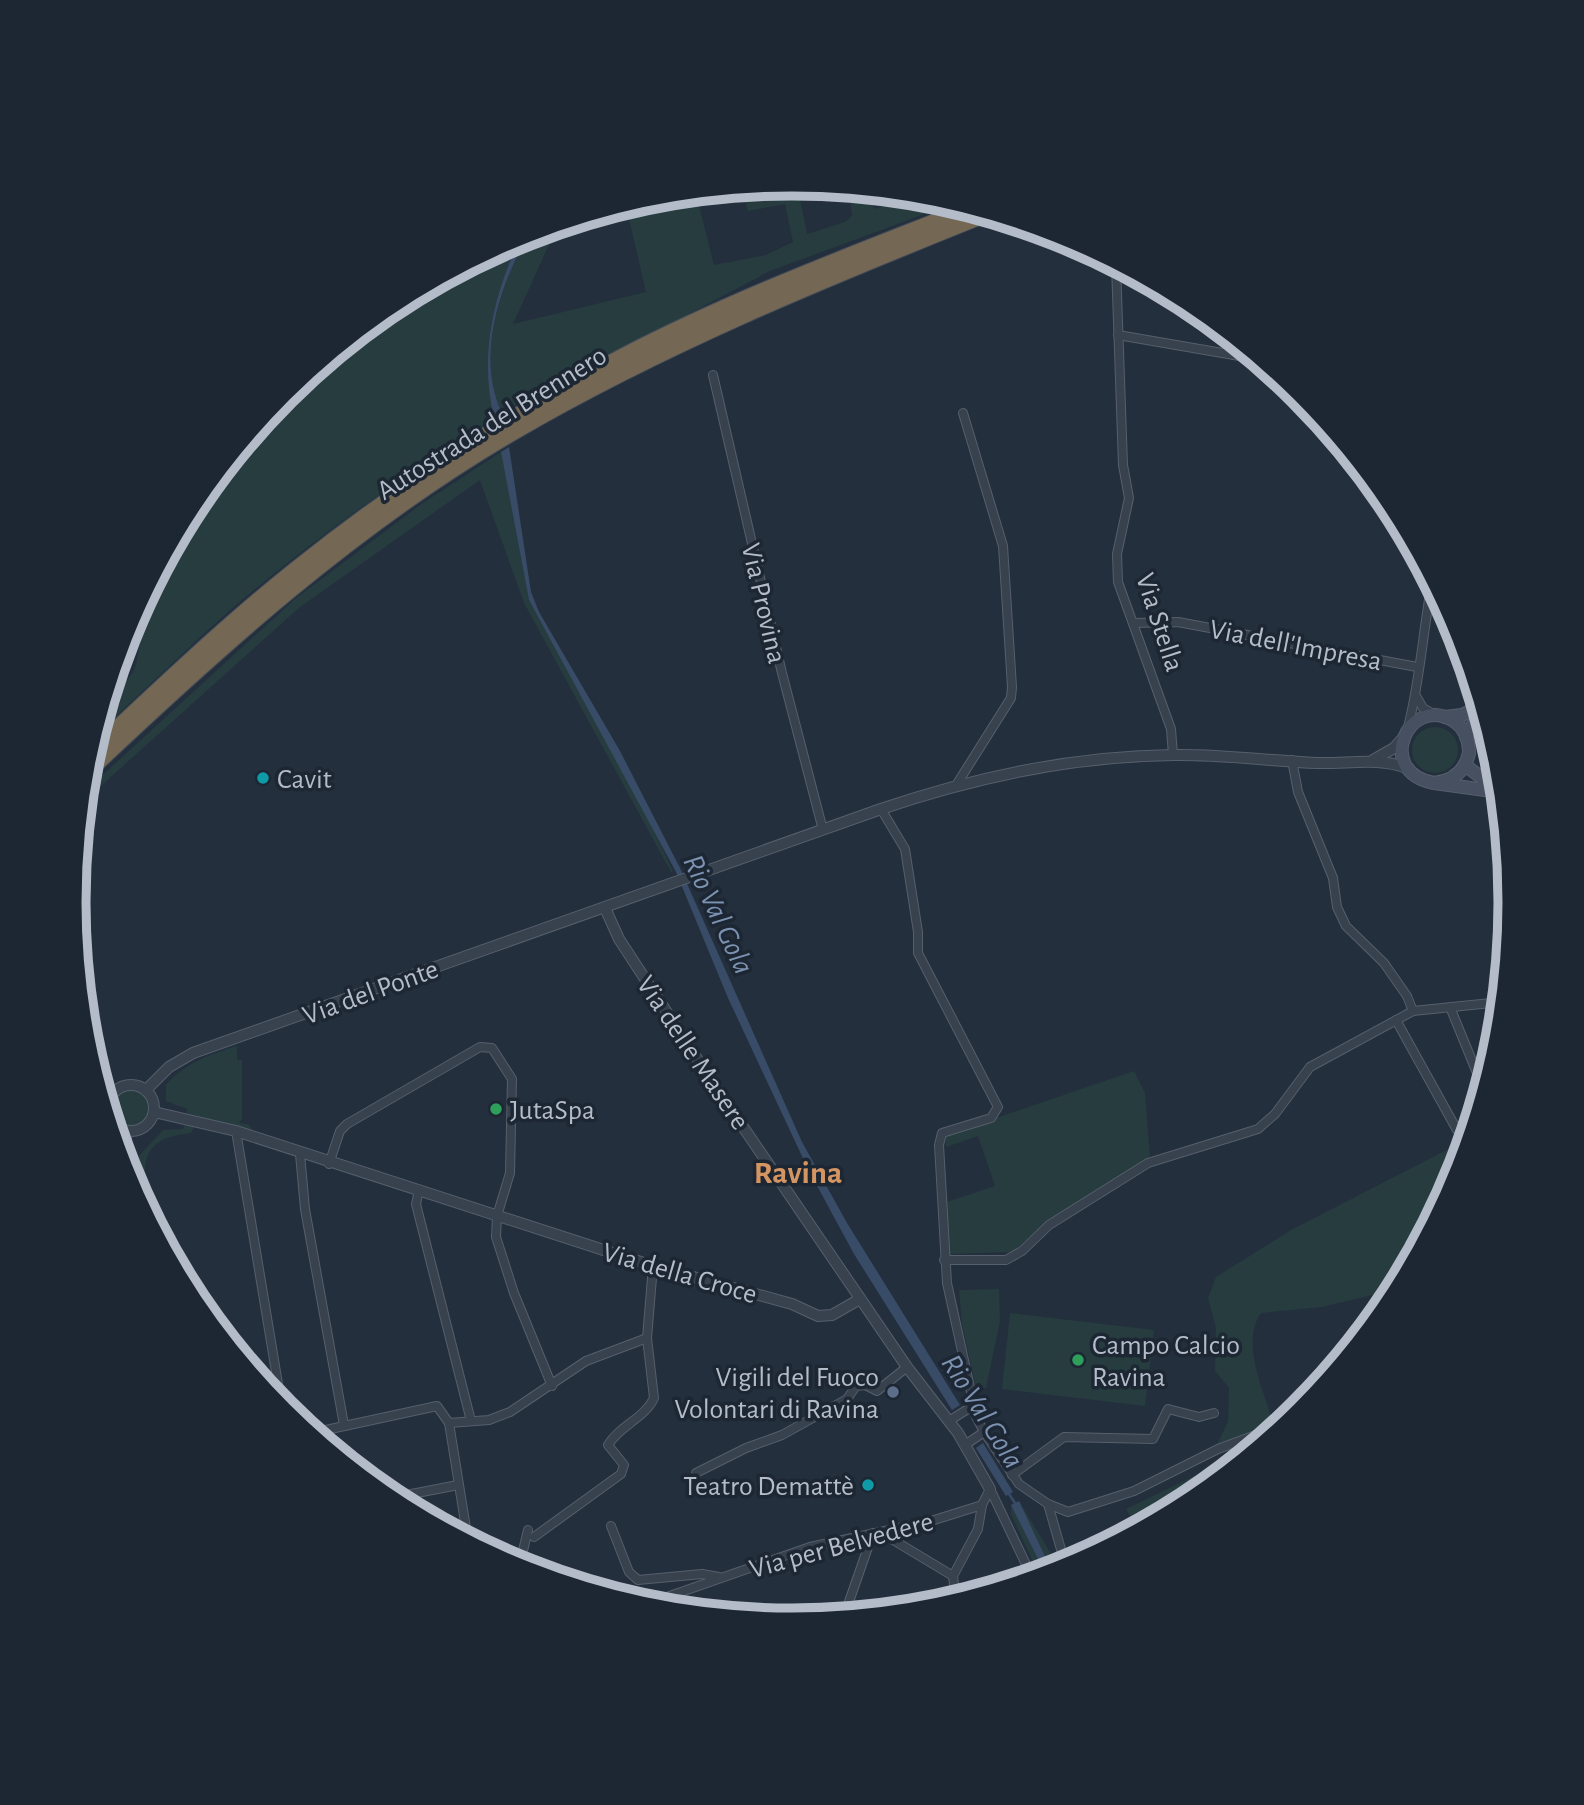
<svg xmlns="http://www.w3.org/2000/svg" width="1584" height="1805" font-family="'Alegreya Sans',sans-serif">
<style>
.green{fill:#263c3f;fill-rule:evenodd}
.water{fill:#394c67}
.lines{fill:none;stroke-linecap:round;stroke-linejoin:round}
.stream{stroke:#394c67;stroke-width:2.5}
.minor-casing{stroke:#565f6c;stroke-width:10}
.tertiary-casing{stroke:#565f6c;stroke-width:12}
.secondary-casing{stroke:#565f6c;stroke-width:14}
.motorway-casing{stroke:#434c59;stroke-width:18}
.minor{stroke:#38414e;stroke-width:8}
.tertiary{stroke:#38414e;stroke-width:10}
.secondary{stroke:#465061;stroke-width:12}
.motorway{stroke:#746855;stroke-width:16}
.culture-dot{fill:#0f9aa8;stroke:#1d2633;stroke-width:2.5}
.leisure-dot{fill:#2e9e5b;stroke:#1d2633;stroke-width:2.5}
.service-dot{fill:#5c6f8a;stroke:#1d2633;stroke-width:2.5}
.labels{text-anchor:middle;stroke-width:7;stroke-linejoin:round;paint-order:stroke}
.street-label{font-size:28px;fill:#b4bcc9;stroke:#1d2633}
.poi-label{font-size:28px;fill:#b4bcc9;stroke:#1d2633;text-anchor:start}
.water-label{font-size:30px;font-style:italic;fill:#7c92b1;stroke:#1d2633}
.quarter-label{font-size:32px;font-weight:bold;fill:#d59563;stroke:#1d2633}
.rim{fill:none;stroke:#b4bcc9;stroke-width:9}
</style>
<rect width="100%" height="100%" fill="#242f3e"/>
<!-- green -->
<g class="green">
<path d="M 797,184 L 807,234 L 845,222 L 852,216 L 850,200 L 870,195 L 874,209 L 913,196 L 952,204 L 770,271 L 502,413 C 475,356 500,287 528,235 L 557,227 L 513,324 L 646,292 L 626,206 L 652,198 ZM 744,198 L 748,211 L 785,204 L 793,242 L 766,255 L 714,265 L 699,206 Z"/>
<path d="M 521,237 C 493,293 479,356 494,418 C 402,477 311,540 228,612 C 183,652 140,694 96,735 L 100,719 L 117,704 L 109,692 L 112,681 L 118,686 C 138,674 135,666 140,644 L 132,642 L 129,634 L 134,616 L 195,503 L 284,394 L 393,305 Z"/>
<path d="M 501,452 L 529,600 L 641,804 L 673,871 L 671,872 L 524,603 L 480,480 L 300,607 L 84,801 L 84,792 L 296,598 L 420,505 Z"/>
<circle cx="1435" cy="750" r="23"/>
<path d="M 237,1046 L 237,1060 L 242,1060 L 242,1119 L 239,1123 L 248,1124 L 255,1133 L 187,1113 L 187,1109 L 166,1101 L 166,1085 C 185,1063 211,1054 237,1046 Z"/>
<path d="M 1134,1071 L 1145,1093 L 1150,1157 L 1048,1220 L 1013,1252 L 948,1254 L 947,1202 L 995,1186 L 978,1136 L 946,1147 L 946,1135 Z"/>
<circle cx="132" cy="1108" r="18"/>
<path d="M 185,1124 L 195,1126 L 191,1133 C 128,1139 146,1177 153,1224 L 136,1192 L 139,1156 L 163,1130 L 183,1129 Z"/>
<path d="M 1468,1139 L 1456,1178 L 1396,1289 L 1387,1291 L 1388,1304 L 1371,1325 L 1369,1309 L 1374,1309 L 1372,1295 L 1322,1307 L 1261,1313 C 1241,1342 1262,1386 1271,1416 L 1303,1407 L 1288,1421 L 1216,1446 L 1228,1422 L 1229,1388 L 1215,1371 L 1216,1328 L 1208,1298 L 1216,1277 L 1291,1230 Z"/>
<path d="M 999,1289 L 1000,1321 L 986,1388 L 976,1388 L 962,1324 L 959,1290 Z"/>
<path d="M 1010,1313 L 1154,1330 L 1145,1406 L 1002,1389 Z"/>
<path d="M 1258,1445 L 1191,1500 L 1138,1529 L 1126,1509 Z"/>
<path d="M 1019,1501 L 1060,1569 L 1052,1571 Z"/>
<path d="M 1011,1505 L 1045,1573 L 1039,1575 L 1011,1514 Z"/>
</g>
<!-- water -->
<g class="water">
<path d="M 528,235 C 500,286 475,356 502,413 L 494,418 C 479,356 493,294 521,237 Z"/>
<path d="M 509,447 L 531,592 L 539,612 L 620,751 L 680,868 L 802,1142 L 847,1223 L 960,1405 L 952,1410 L 854,1254 L 808,1169 L 728,998 L 676,872 L 529,600 L 501,452 Z"/>
<path d="M 983,1443 L 1013,1492 L 1006,1496 L 976,1448 Z"/>
<path d="M 1019,1501 L 1052,1571 L 1045,1573 L 1011,1505 Z"/>
</g>
<g class="lines">
<!-- stream -->
<path class="stream" d="M 1009,1494 L 1017,1506"/>
<!-- minor casing -->
<g class="minor-casing">
<g id="minor">
<path d="M 1116,265 L 1123,465 L 1129,498 L 1117,554 L 1118,582 L 1171,729 L 1173,755"/>
<path d="M 1118,335 L 1257,359"/>
<path d="M 713,375 L 782,673 L 823,830"/>
<path d="M 1133,623 L 1178,622 L 1417,667"/>
<path d="M 1416,696 L 1423,708 L 1435,715"/>
<path d="M 1408,727 C 1420,682 1423,630 1432,582"/>
<path d="M 1292,760 L 1298,792 L 1333,878 L 1337,907 L 1346,926 L 1384,963 L 1407,996 L 1413,1011"/>
<path d="M 955,787 L 1011,698 L 1012,687 L 1003,546 L 963,413"/>
<path d="M 881,809 L 905,849 L 918,932 L 918,953 L 998,1107 L 991,1118 L 942,1133 L 939,1145 L 947,1283 L 971,1392 L 971,1407 L 984,1432 L 1019,1484 L 1048,1504 L 1068,1512 L 1134,1491 L 1218,1449 L 1282,1425"/>
<path d="M 1450,1007 L 1477,1073"/>
<path d="M 1396,1020 L 1457,1130"/>
<path d="M 236,1131 L 282,1408"/>
<path d="M 300,1154 L 305,1209 L 344,1425"/>
<path d="M 124,1164 L 128,1131"/>
<path d="M 329,1164 L 340,1131 L 347,1124 L 480,1047 L 492,1048 L 512,1079 L 510,1173 L 497,1216 L 496,1237 L 514,1293 L 552,1386"/>
<path d="M 419,1190 L 416,1204 L 470,1417"/>
<path d="M 944,1260 L 1006,1260 L 1022,1251 L 1049,1225 L 1148,1163 L 1258,1129 L 1275,1114 L 1310,1067 L 1413,1011 L 1501,1002"/>
<path d="M 949,1421 L 971,1407"/>
<path d="M 449,1423 L 489,1420 L 510,1412 L 586,1361 L 647,1338"/>
<path d="M 312,1433 L 437,1406 L 449,1423 L 466,1528 L 451,1531"/>
<path d="M 965,1445 L 984,1432"/>
<path d="M 696,1473 L 746,1448 L 782,1435 L 847,1399 L 856,1386 L 865,1385 L 877,1391 L 907,1367"/>
<path d="M 1012,1475 L 1064,1437 L 1153,1439 L 1168,1409 L 1199,1417 L 1214,1413"/>
<path d="M 990,1489 L 1032,1577"/>
<path d="M 391,1498 L 458,1485"/>
<path d="M 1048,1504 L 1066,1567"/>
<path d="M 611,1526 L 629,1572 L 638,1580 L 702,1574 L 719,1577"/>
<path d="M 880,1532 L 953,1576"/>
<path d="M 534,1537 L 621,1474 L 624,1465 L 608,1445 C 619,1426 645,1418 654,1398 L 647,1338 L 653,1266"/>
<path d="M 519,1567 L 528,1530"/>
<path d="M 956,1600 L 953,1576 L 978,1529 L 982,1505"/>
<path d="M 644,1605 L 810,1547 L 931,1521 L 982,1505 L 990,1489"/>
<path d="M 844,1616 L 873,1533"/>
</g>
</g>
<!-- tertiary casing -->
<g class="tertiary-casing">
<g id="tertiary">
<path d="M 1373,760 L 1394,748 L 1403,738"/>
<path d="M 605,908 L 619,939 L 709,1077 L 907,1367 L 958,1433 L 990,1489"/>
<circle cx="131" cy="1108" r="23"/>
<path d="M 146,1090 L 169,1067 L 193,1053 L 881,809 C 975,777 1074,756 1174,755 C 1222,754 1269,761 1317,763 C 1348,764 1378,757 1407,768"/>
<path d="M 154,1112 L 236,1131 L 653,1266 L 792,1304 L 818,1316 L 832,1315 L 860,1299"/>
</g>
</g>
<!-- secondary casing -->
<g class="secondary-casing">
<g id="secondary">
<path d="M 1445,717 L 1462,715 L 1480,706"/>
<path d="M 1466,737 L 1481,710"/>
<path d="M 1465,765 L 1496,789"/>
<path d="M 1434,783 C 1452,781 1465,772 1469,753 C 1469,740 1464,727 1452,720 C 1408,695 1374,772 1434,783 L 1500,792"/>
</g>
</g>
<!-- motorway casing -->
<g class="motorway-casing">
<g id="motorway">
<path d="M 90,754 C 159,690 228,623 303,564 C 402,485 510,416 622,357 C 733,299 852,255 968,209"/>
<path d="M 86,773 C 218,648 355,524 513,432 C 664,344 824,279 986,214"/>
</g>
</g>
<!-- minor -->
<use href="#minor" class="minor"/>
<!-- tertiary -->
<use href="#tertiary" class="tertiary"/>
<!-- secondary -->
<use href="#secondary" class="secondary"/>
<!-- motorway -->
<use href="#motorway" class="motorway"/>
</g>
<!-- markers -->
<g class="culture-dot">
<circle cx="263" cy="778" r="7"/>
<circle cx="868" cy="1485" r="7"/>
</g>
<g class="leisure-dot">
<circle cx="496" cy="1109" r="7"/>
<circle cx="1078" cy="1360" r="7"/>
</g>
<circle class="service-dot" cx="893" cy="1392" r="7"/>
<g class="labels">
<!-- street labels -->
<g class="street-label">
<text transform="translate(491 422) rotate(-32)" y="10">Autostrada del Brennero</text>
<text transform="translate(765 603) rotate(77)" y="10">Via Provina</text>
<text transform="translate(1161 622) rotate(72)" y="10">Via Stella</text>
<text transform="translate(1296 644) rotate(11)" y="10">Via dell'Impresa</text>
<text transform="translate(370 991) rotate(-20)" y="10">Via del Ponte</text>
<text transform="translate(694 1052) rotate(56)" y="10">Via delle Masere</text>
<text transform="translate(680 1272) rotate(16)" y="10">Via della Croce</text>
<text transform="translate(841 1544) rotate(-15)" y="10">Via per Belvedere</text>
</g>
<!-- poi labels -->
<g class="poi-label">
<text x="277" y="788">Cavit</text>
<text x="510" y="1119">JutaSpa</text>
<text x="1092" y="1354">Campo Calcio<tspan x="1092" dy="32">Ravina</tspan></text>
<text x="879" y="1386" text-anchor="end">Vigili del Fuoco<tspan x="879" dy="32">Volontari di Ravina</tspan></text>
<text x="854" y="1495" text-anchor="end">Teatro Demattè</text>
</g>
<!-- water labels -->
<g class="water-label">
<text transform="translate(719 914) rotate(65)" y="10">Rio Val Gola</text>
<text transform="translate(983 1411) rotate(58)" y="10">Rio Val Gola</text>
</g>
<!-- quarter labels -->
<g class="quarter-label">
<text x="798" y="1183">Ravina</text>
</g>
</g>
<!-- crop -->
<path d="M0 0H1584V1805H0ZM86 902a706 706 0 1 1 1412 0a706 706 0 1 1-1412 0Z" fill="#1d2633" fill-rule="evenodd"/>
<path class="rim" d="M86 902a706 706 0 1 1 1412 0a706 706 0 1 1-1412 0Z"/>
</svg>
